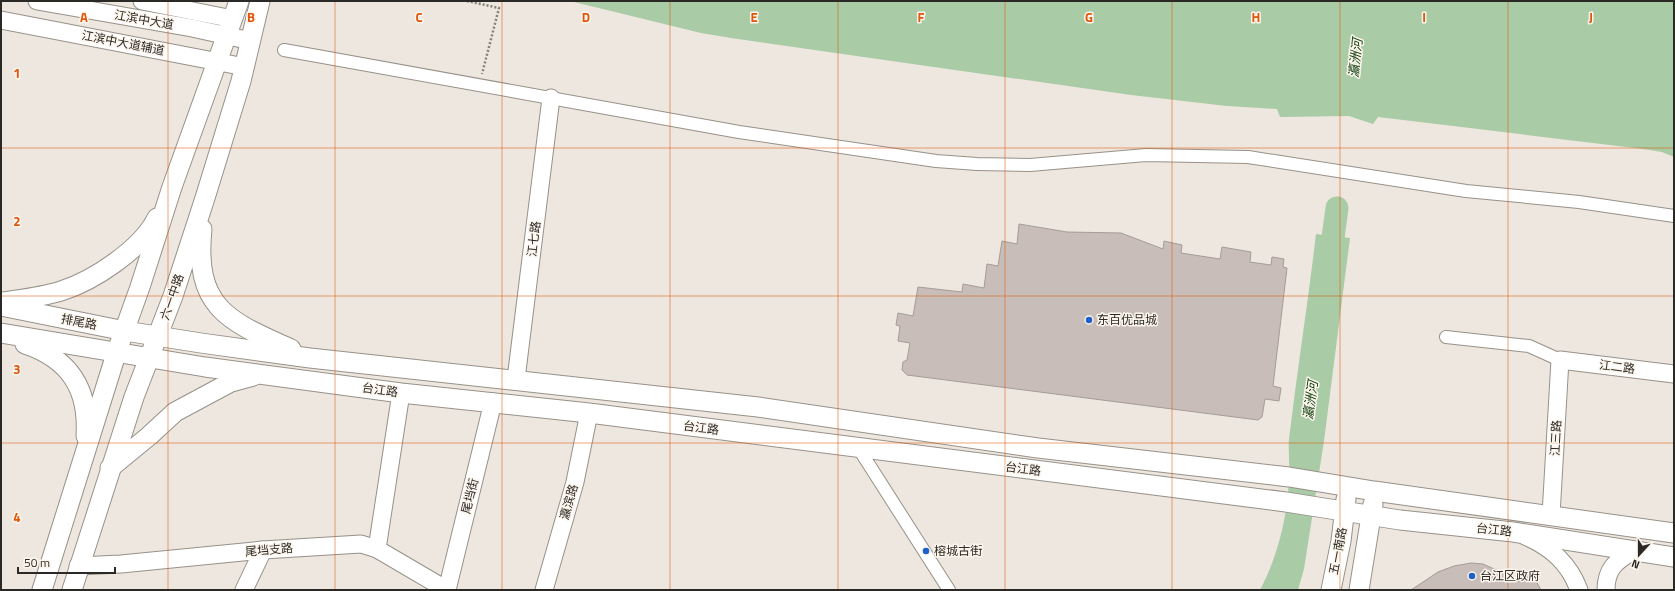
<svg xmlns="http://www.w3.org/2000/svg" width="1675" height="591" font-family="'Titillium Web','Noto Sans SC',sans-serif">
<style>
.water{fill:#a9cba5}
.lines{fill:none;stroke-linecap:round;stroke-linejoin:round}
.river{stroke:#a9cba5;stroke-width:23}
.building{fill:#c8bdb9;stroke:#a59b97}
.street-casing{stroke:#979189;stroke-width:14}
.secondary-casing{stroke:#979189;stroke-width:19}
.primary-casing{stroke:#979189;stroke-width:21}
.path{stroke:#84807b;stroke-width:2.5;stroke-dasharray:2 2;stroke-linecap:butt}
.street{stroke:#fff;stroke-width:12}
.secondary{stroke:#fff;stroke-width:17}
.primary{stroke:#fff;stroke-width:19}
.grid{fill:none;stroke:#df570d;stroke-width:1;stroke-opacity:0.55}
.poi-dot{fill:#1d5fcb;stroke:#fcf5ec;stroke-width:1.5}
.labels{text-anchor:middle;stroke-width:3;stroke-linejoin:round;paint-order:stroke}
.street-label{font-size:12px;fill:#2b2926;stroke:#fcf5ec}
.poi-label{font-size:12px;fill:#2b2926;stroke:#fcf5ec;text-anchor:start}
.water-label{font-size:13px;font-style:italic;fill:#0e3d0b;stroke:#fcf5ec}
.grid-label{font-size:13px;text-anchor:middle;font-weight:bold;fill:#df570d;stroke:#fcf5ec;stroke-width:3;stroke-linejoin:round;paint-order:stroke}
</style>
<rect width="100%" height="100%" fill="#eee7df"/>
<!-- water -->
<g class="water">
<path d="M 570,1 L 1674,1 L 1674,157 L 1662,152 L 1643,149 L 1378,117 L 1373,124 L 1349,116 L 1280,117 L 1277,109 L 1227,106 L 1131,95 L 731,38 L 701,33 Z"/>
<path d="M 1316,234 L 1350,238 L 1324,441 L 1304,569 L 1298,590 L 1260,590 C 1278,556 1288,515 1289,476 C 1290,464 1288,451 1289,439 C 1297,371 1308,303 1316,234 Z"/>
</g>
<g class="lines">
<!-- river -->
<path class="river" d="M 1329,268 L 1337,208"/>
</g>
<!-- building -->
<g class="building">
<path d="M 1019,224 L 1067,232 L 1121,233 L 1163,249 L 1164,241 L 1182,245 L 1181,253 L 1220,259 L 1222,247 L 1251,252 L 1250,262 L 1271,265 L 1272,257 L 1284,259 L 1283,267 L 1287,268 L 1273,386 L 1281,388 L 1279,401 L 1265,399 L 1262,417 L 1258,420 L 907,375 L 902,370 L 903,362 L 907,360 L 910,343 L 898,341 L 900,326 L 896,325 L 898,313 L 913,316 L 918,287 L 962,292 L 963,284 L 984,288 L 987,264 L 998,266 L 1002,241 L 1017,244 Z"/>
<path d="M 1471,563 L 1483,564 L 1519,580 L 1525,577 L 1534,577 L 1541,590 L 1411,590 L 1438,572 L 1454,566 Z"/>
</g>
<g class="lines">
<!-- street casing -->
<g class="street-casing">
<g id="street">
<path d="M 284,50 L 739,132 L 936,161 L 977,164 L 1030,165 L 1146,155 L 1248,157 L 1466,191 L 1579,202 L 1674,216"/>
<path d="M 1446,337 L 1529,346 L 1560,360"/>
<path d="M 859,449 L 949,590"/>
</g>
</g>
<!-- secondary casing -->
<g class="secondary-casing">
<g id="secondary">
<path d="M 37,1 L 192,28 L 251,41"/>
<path d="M 142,1 L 233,19"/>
<path d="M 1,20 L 245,67"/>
<path d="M 516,379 L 551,98"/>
<path d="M 1551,515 L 1560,360 L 1674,374"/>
<path d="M 1525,536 C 1551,547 1569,563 1579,590"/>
<path d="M 377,549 L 401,393"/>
<path d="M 78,566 L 121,564 L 263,550 L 361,544 L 377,549 L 447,590"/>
<path d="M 244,590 L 263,550"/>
<path d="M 447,590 L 493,402"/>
<path d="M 544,590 L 575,482 L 589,413"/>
<path d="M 1606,590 C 1606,570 1615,561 1632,552"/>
</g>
</g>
<!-- primary casing -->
<g class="primary-casing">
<g id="primary">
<path d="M 202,229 C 194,308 228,321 291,349"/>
<path d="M 3,302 C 23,299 42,297 61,291 C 93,281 142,249 157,218"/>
<path d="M 1,306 L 125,331 L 201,343 L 310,358 L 758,407 L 1038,448 L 1289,477 L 1374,491 L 1674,533"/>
<path d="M 1,333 L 205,367 L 401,393 L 589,413 L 1286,502 L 1400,520 L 1513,532 L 1674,557"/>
<path d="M 25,344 C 70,359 89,389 86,436"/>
<path d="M 110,468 L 149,436 L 175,412 L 231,382 L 253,376"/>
<path d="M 42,590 L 117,351 L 140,287 L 172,187 L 239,1"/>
<path d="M 72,590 L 134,397 L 173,296 L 205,198 L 241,81 L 260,1"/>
<path d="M 1331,590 L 1341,541 L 1346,499"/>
<path d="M 1359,590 L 1373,504"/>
</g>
</g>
<!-- path -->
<path class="path" d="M 467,1 L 499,8 L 482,74"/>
<!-- street -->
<use href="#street" class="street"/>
<!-- secondary -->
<use href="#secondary" class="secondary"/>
<!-- primary -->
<use href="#primary" class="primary"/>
</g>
<!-- grid -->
<path class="grid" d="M 168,1 L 168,590M 335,1 L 335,590M 502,1 L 502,590M 670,1 L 670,590M 838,1 L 838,590M 1005,1 L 1005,590M 1172,1 L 1172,590M 1340,1 L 1340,590M 1508,1 L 1508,590M 1,148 L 1674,148M 1,296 L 1674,296M 1,443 L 1674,443"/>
<!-- markers -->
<g class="poi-dot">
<circle cx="1089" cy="320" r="4"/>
<circle cx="926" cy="551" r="4"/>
<circle cx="1472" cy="576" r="4"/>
</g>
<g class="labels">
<!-- street labels -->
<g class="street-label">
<text transform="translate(144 20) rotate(10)" y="4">江滨中大道</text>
<text transform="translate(123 43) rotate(11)" y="4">江滨中大道辅道</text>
<text transform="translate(534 239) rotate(-83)" y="4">江七路</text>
<text transform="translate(172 297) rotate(-71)" y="4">六一中路</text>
<text transform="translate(79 322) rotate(11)" y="4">排尾路</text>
<text transform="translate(1617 367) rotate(7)" y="4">江二路</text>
<text transform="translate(380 390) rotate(8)" y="4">台江路</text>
<text transform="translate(701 428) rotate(7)" y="4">台江路</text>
<text transform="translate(1556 438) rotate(-87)" y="4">江三路</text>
<text transform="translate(1023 469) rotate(7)" y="4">台江路</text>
<text transform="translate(470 496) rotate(-76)" y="4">尾垱街</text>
<text transform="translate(569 502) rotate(-74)" y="4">瀛滨路</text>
<text transform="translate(1494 530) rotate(6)" y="4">台江路</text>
<text transform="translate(269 550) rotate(-5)" y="4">尾垱支路</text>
<text transform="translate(1338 551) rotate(-79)" y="4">五一南路</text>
</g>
<!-- poi labels -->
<g class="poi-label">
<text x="1097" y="324">东百优品城</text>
<text x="934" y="555">榕城古街</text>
<text x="1480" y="580">台江区政府</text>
</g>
<!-- water labels -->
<g class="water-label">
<text transform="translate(1355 58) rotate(-84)" y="5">瀛洲河</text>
<text transform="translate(1310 400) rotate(-82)" y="5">瀛洲河</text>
</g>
</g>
<g class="grid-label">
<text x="84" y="22">A</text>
<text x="251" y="22">B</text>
<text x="419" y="22">C</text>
<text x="586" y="22">D</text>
<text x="754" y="22">E</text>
<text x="921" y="22">F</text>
<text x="1089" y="22">G</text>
<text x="1256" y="22">H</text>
<text x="1424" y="22">I</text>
<text x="1591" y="22">J</text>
<text x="17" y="78">1</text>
<text x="17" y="226">2</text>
<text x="17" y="374">3</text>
<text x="17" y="522">4</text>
</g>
<!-- border -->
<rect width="1675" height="591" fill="none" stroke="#2b2926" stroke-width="4"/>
<!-- north arrow -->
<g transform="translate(1639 555) rotate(201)" stroke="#fcf5ec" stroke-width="3" paint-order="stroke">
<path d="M0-3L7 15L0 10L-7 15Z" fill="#2b2926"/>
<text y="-6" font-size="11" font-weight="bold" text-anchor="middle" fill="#2b2926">N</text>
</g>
<!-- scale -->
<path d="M18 567v6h97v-6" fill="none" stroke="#2b2926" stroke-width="2"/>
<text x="24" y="567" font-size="12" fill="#2b2926" stroke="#fcf5ec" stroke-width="3" paint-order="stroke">50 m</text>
</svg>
